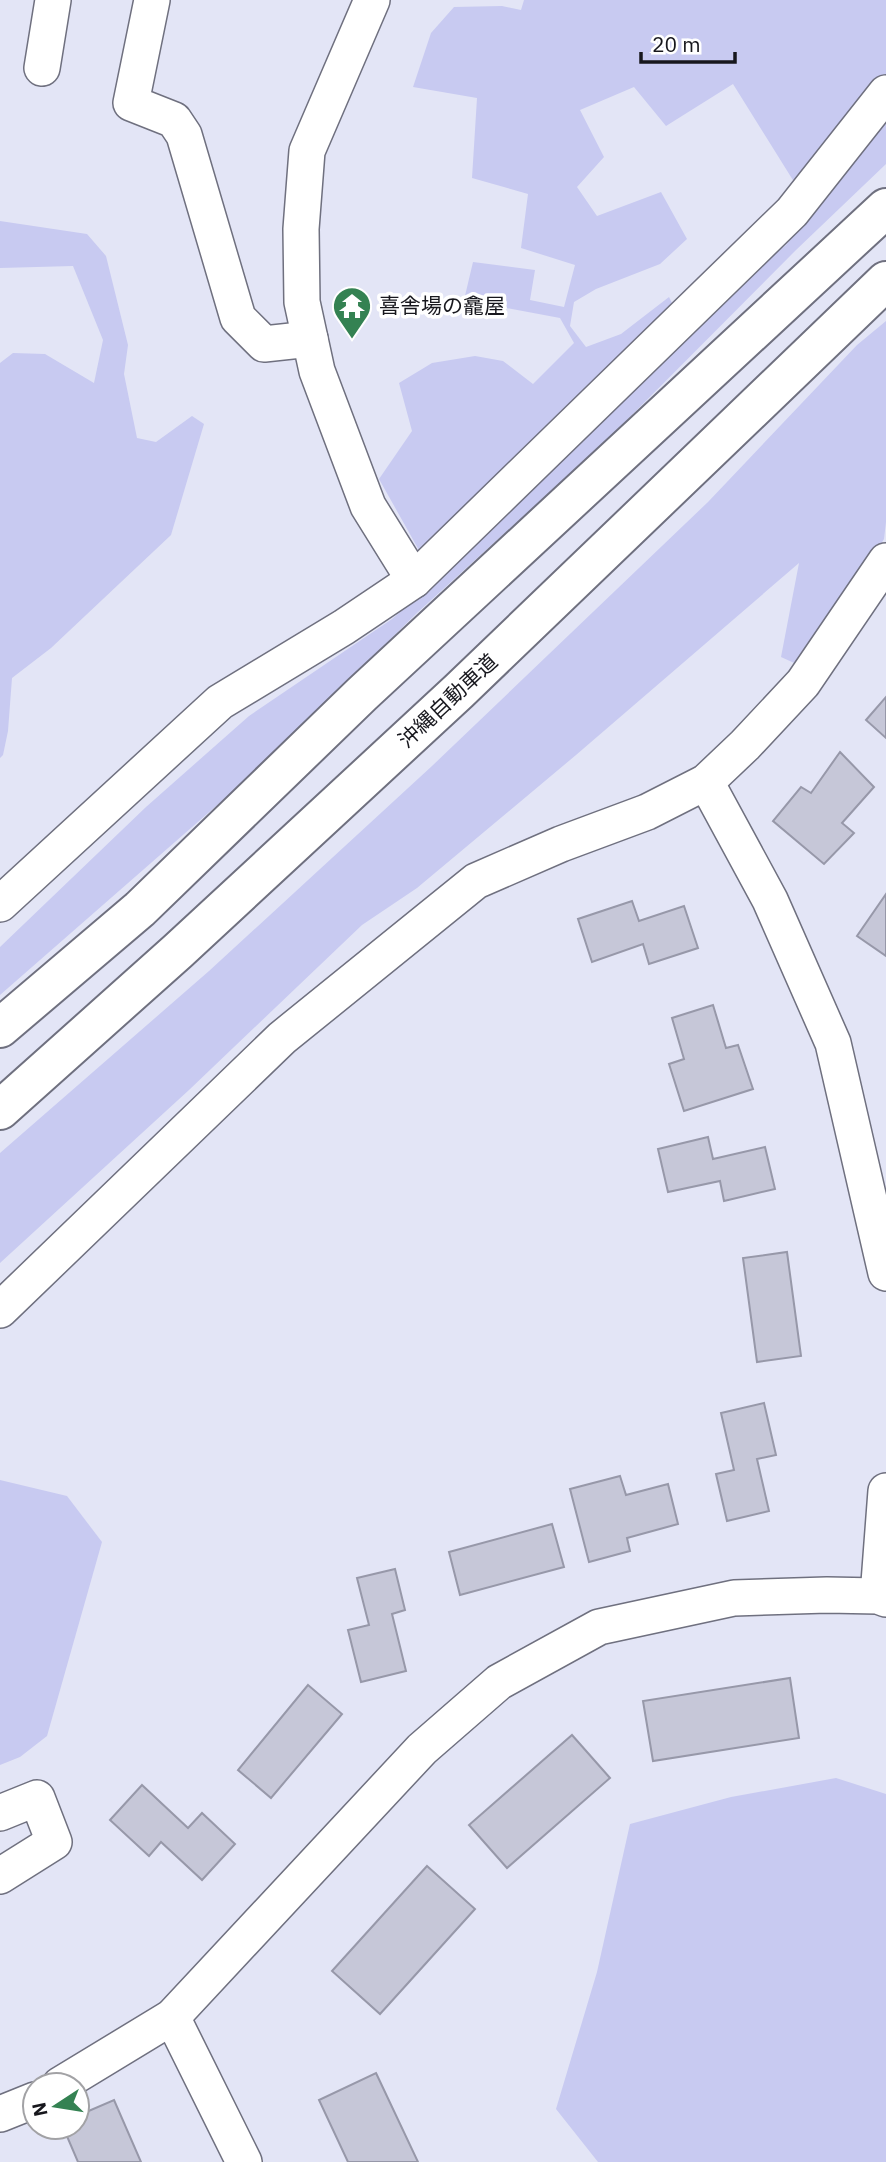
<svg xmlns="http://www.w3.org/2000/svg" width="886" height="2162" font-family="'IBM Plex Sans','Noto Sans JP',sans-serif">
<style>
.green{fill:#c8caf1}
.building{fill:#c6c7d8;stroke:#9798a9;stroke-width:2}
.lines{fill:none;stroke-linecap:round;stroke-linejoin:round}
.minor-casing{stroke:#6f707f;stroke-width:38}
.highway-casing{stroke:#6f707f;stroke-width:42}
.minor{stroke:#fff;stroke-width:35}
.highway{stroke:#fff;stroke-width:38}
.labels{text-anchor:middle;stroke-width:7;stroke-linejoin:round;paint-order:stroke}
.poi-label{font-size:21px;fill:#17171d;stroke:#fff;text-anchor:start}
.street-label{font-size:21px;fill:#17171d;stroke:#fff}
</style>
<rect width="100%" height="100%" fill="#e3e5f6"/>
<!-- green -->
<g class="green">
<path d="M 524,0 L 886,0 L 886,76 L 796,185 L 733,84 L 666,126 L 634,87 L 580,110 L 604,157 L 577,187 L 597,216 L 661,192 L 687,239 L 660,264 L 596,289 L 574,302 L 570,326 L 586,347 L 621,334 L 669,297 L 673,305 L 420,552 L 379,479 L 412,431 L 399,383 L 432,363 L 475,356 L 503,361 L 533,384 L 574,343 L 560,318 L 464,300 L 473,262 L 535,270 L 530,300 L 564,307 L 575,265 L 521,248 L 528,194 L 472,178 L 477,98 L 413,87 L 431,33 L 454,7 L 502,6 L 521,10 Z"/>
<path d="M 886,118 L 886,164 L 796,250 L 605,442 L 418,612 L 255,772 L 0,995 L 0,947 L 146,807 L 249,716 L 392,619 L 439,578 L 737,281 L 786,245 Z"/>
<path d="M 0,221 L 87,234 L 106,256 L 128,345 L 124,374 L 137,438 L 156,442 L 192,416 L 204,424 L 171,535 L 51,648 L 12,678 L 8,731 L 3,755 L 0,758 L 0,363 L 13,353 L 45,354 L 94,383 L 103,340 L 73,266 L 0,268 Z"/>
<path d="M 886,321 L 886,522 L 884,539 L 803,667 L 781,657 L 799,563 L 576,755 L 417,888 L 362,925 L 189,1090 L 0,1263 L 0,1153 L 209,971 L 432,766 L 708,502 L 857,345 Z"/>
<path d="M 0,1480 L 67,1496 L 102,1542 L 47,1736 L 20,1757 L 0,1765 Z"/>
<path d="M 836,1778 L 886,1794 L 886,2162 L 598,2162 L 556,2109 L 597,1972 L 630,1824 L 731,1797 Z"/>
</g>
<!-- building -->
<g class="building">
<path d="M 886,697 L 886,738 L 866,720 Z"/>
<path d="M 840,752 L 874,787 L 842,823 L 854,833 L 824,864 L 773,821 L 801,787 L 811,793 Z"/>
<path d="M 886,894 L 886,956 L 857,936 Z"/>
<path d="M 632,901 L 639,921 L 684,906 L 698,948 L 649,964 L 643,944 L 592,962 L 578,919 Z"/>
<path d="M 713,1005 L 726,1048 L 738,1045 L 753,1089 L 684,1111 L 669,1064 L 684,1059 L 672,1018 Z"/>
<path d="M 708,1137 L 713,1159 L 765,1147 L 775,1189 L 724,1201 L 720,1181 L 668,1192 L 658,1149 Z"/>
<path d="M 787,1252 L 801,1356 L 757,1362 L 743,1258 Z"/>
<path d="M 764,1403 L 776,1455 L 757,1459 L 769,1511 L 727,1521 L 716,1474 L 734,1470 L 721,1413 Z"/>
<path d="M 620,1476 L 626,1495 L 668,1484 L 678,1524 L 627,1538 L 630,1551 L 589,1562 L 570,1489 Z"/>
<path d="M 552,1524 L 564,1567 L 460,1595 L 449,1552 Z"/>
<path d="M 395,1569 L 405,1610 L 392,1614 L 406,1671 L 361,1682 L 348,1630 L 369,1625 L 357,1578 Z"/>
<path d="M 790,1678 L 799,1738 L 653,1761 L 643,1701 Z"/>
<path d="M 308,1685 L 342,1714 L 271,1798 L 238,1770 Z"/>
<path d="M 572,1735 L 610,1778 L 507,1868 L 469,1825 Z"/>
<path d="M 142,1785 L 188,1828 L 202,1813 L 235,1844 L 202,1880 L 161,1842 L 149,1856 L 110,1820 Z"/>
<path d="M 427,1866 L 475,1909 L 380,2014 L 332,1971 Z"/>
<path d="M 376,2073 L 418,2162 L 348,2162 L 319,2100 Z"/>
<path d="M 114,2100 L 141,2162 L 78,2162 L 63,2127 L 77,2127 L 77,2116 Z"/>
</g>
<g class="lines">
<!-- minor casing -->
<g class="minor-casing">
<g id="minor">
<path d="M 152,0 L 131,103 L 174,120 L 184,135 L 238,318 L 264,344 L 310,339"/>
<path d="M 372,0 L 307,151 L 301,229 L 302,302 L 317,371 L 368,506 L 414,580"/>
<path d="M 42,68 L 53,0"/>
<path d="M 706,782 L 770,900 L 833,1043 L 886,1273"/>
<path d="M 0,904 L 220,702 L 344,627 L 414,580 L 792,212 L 886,93"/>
<path d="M 0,1310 L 282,1038 L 476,881 L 561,844 L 647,812 L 706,782 L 745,745 L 803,683 L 886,561"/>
<path d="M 878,1596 L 886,1491"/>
<path d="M 0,1813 L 37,1798 L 54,1842 L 0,1876"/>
<path d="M 172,2017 L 244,2162"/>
<path d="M 60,2085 L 172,2017 L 422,1749 L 499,1682 L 599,1627 L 734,1598 L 827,1595 L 878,1596 L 886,1599"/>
<path d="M 0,2114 L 35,2100"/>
</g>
</g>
<!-- highway casing -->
<g class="highway-casing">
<g id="highway">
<path d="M 0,1028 L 140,909 L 362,694 L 886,208"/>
<path d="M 0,1110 L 178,951 L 459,691 L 886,281"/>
</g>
</g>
<!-- minor -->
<use href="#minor" class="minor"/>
<!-- highway -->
<use href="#highway" class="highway"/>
</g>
<!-- icons -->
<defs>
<g id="temple-pin" transform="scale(2.0125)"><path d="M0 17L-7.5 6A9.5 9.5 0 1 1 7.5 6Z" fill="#348252" stroke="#fff"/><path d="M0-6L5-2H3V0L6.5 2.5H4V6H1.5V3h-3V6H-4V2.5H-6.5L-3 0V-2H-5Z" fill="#fff"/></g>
</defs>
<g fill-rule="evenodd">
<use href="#temple-pin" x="352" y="306"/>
</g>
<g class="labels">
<!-- poi labels -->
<g class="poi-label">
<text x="379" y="313">喜舎場の龕屋</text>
</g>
<!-- street labels -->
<g class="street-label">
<text transform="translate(448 701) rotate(-43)" y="7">沖縄自動車道</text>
</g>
</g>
<!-- north arrow -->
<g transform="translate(56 2106) rotate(258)"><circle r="33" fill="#ffffff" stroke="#a2a2a5" stroke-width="2"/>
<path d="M0-5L12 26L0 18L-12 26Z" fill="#348252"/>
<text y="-10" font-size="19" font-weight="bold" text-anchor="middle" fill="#17171d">N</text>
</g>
<!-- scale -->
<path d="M641 52v10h94v-10" fill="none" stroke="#17171d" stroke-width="3.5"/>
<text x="652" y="52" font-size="21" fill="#17171d" stroke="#ffffff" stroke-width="5" paint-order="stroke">20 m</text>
</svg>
